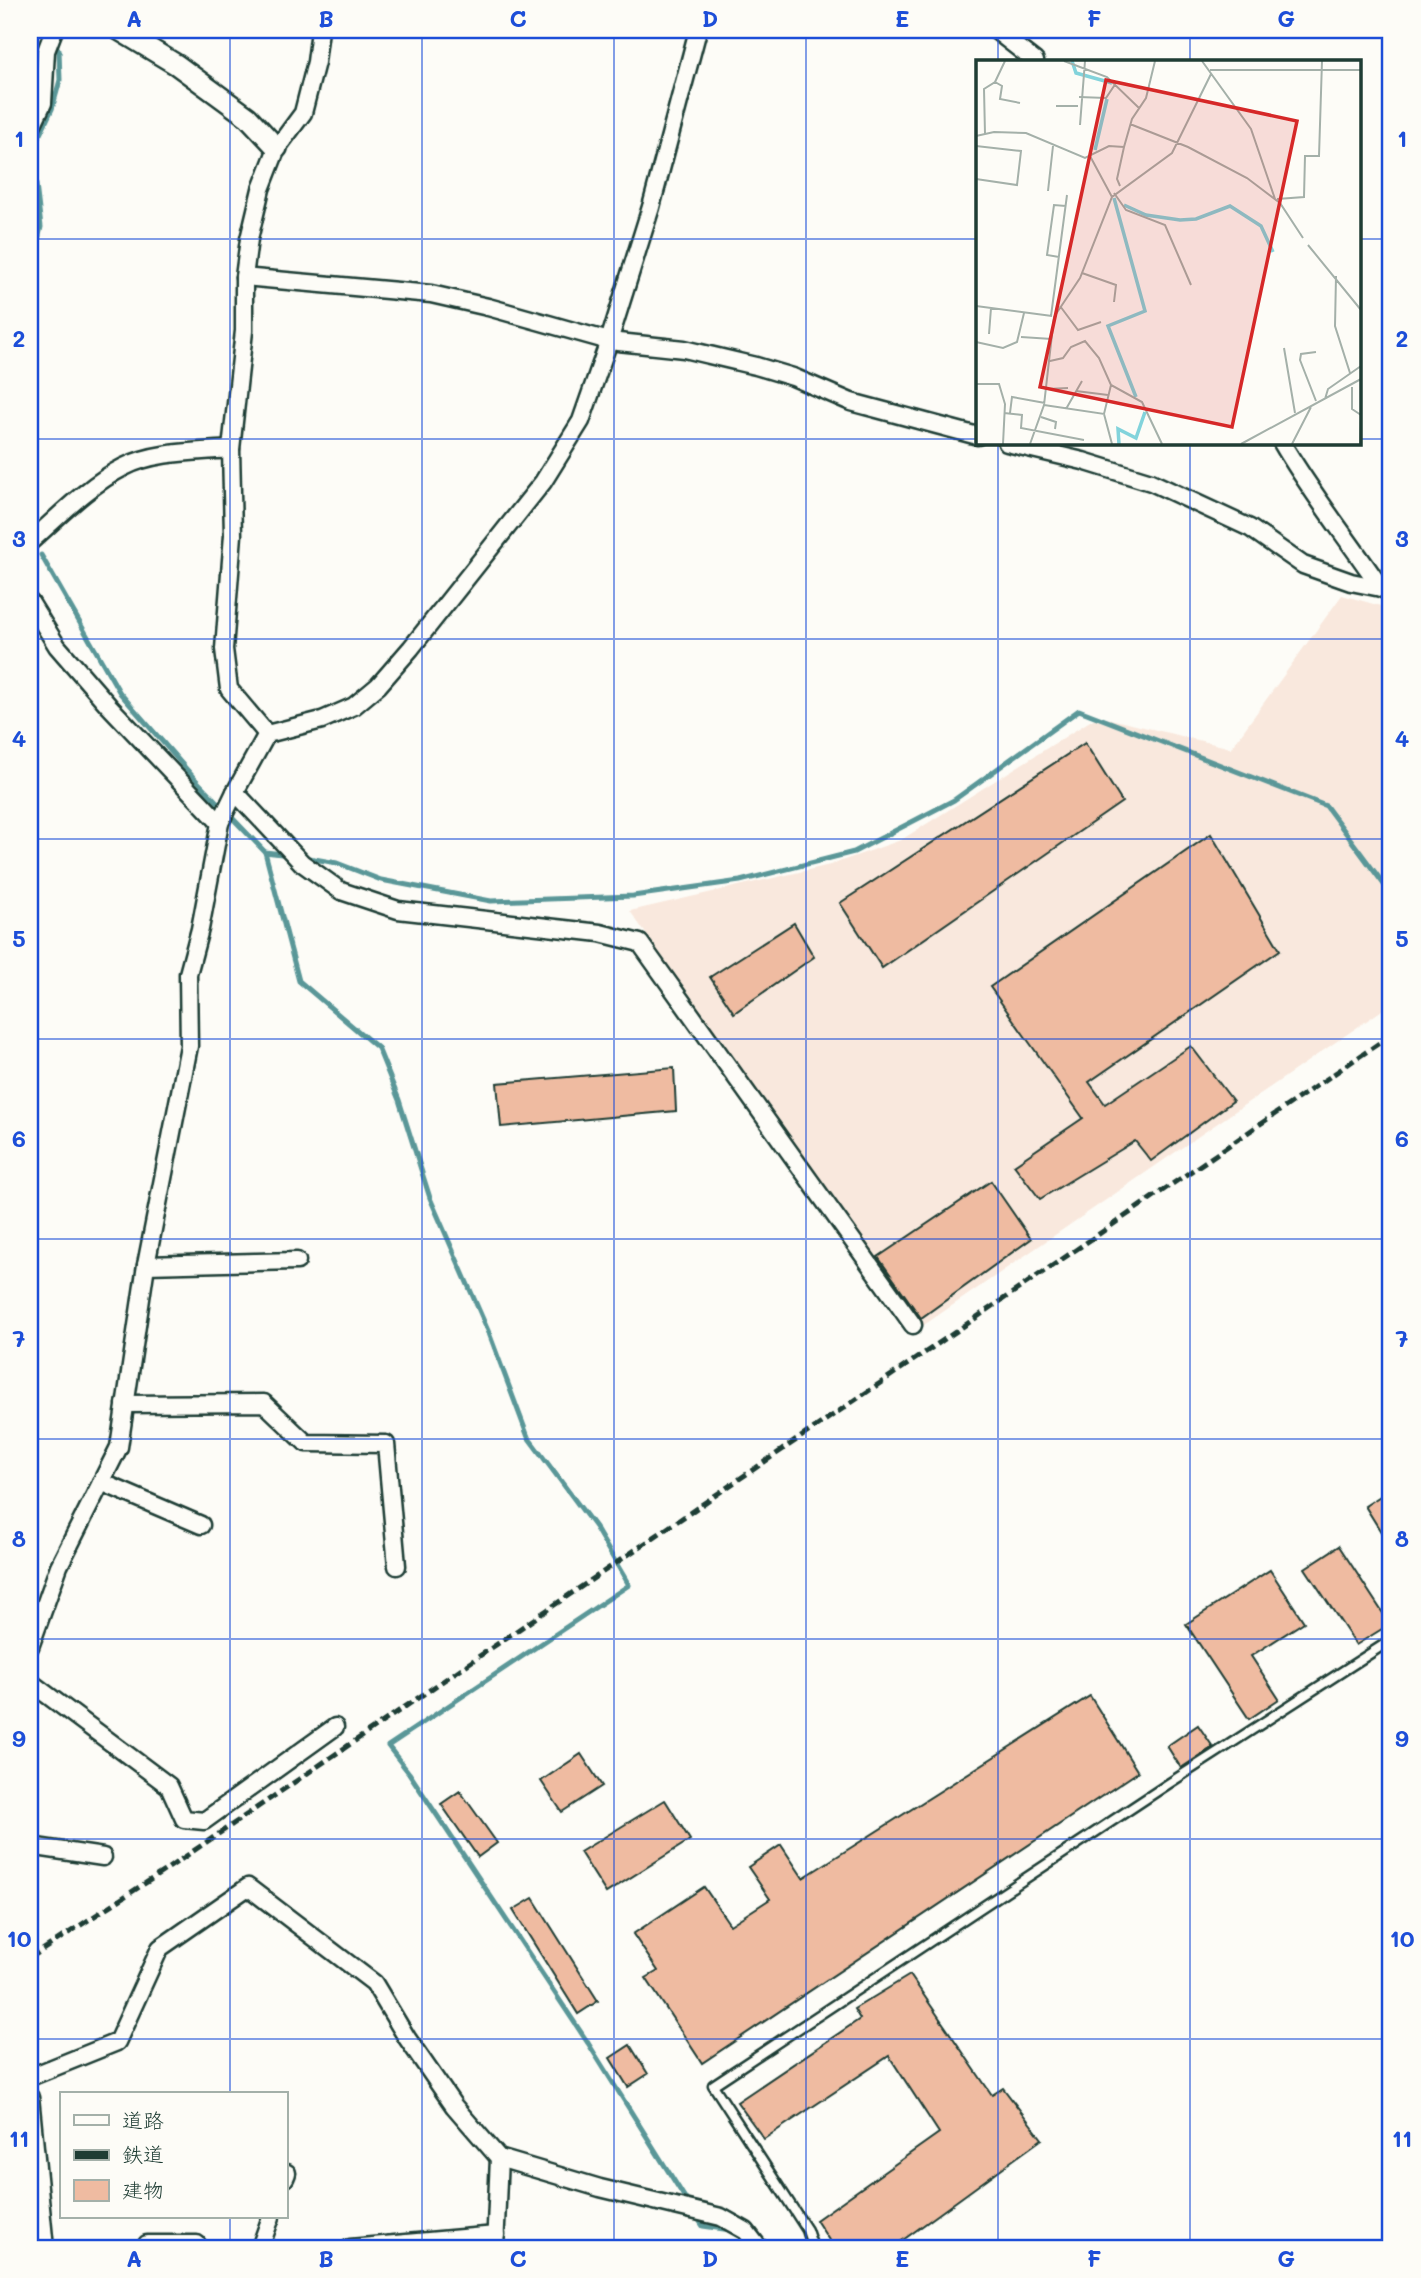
<svg xmlns="http://www.w3.org/2000/svg" width="1421" height="2278" font-family="Mali,'Klee One',sans-serif">
<style>
.built{fill:#f9e8dd}
.lines{fill:none;stroke-linecap:round;stroke-linejoin:round}
.stream{stroke:#5a9798;stroke-width:5}
.building{fill:#efbba1;stroke:#1f3d34;stroke-width:2}
.service-casing{stroke:#1f3d34;stroke-width:13}
.minor-casing{stroke:#1f3d34;stroke-width:21}
.tertiary-casing{stroke:#1f3d34;stroke-width:24}
.service{stroke:#fdfcf7;stroke-width:8}
.minor{stroke:#fdfcf7;stroke-width:16}
.tertiary{stroke:#fdfcf7;stroke-width:19}
.rail{stroke:#1f3d34;stroke-width:5;stroke-dasharray:10 5;stroke-linecap:butt}
.grid{fill:none;stroke:#1d4ed8;stroke-width:2;stroke-opacity:0.55}
.inset-river{fill:none;stroke:#82d3db;stroke-width:3.5}
.inset-road{fill:none;stroke:#a4b0a9;stroke-width:2}
.view{fill:#d62828;fill-opacity:0.15;stroke:#d62828;stroke-width:3.5}
.inset-edge{fill:none;stroke:#1f3d34;stroke-width:3.5}
.neatline{fill:none;stroke:#1d4ed8;stroke-width:2.5}
.grid-label{font-size:23px;text-anchor:middle;font-weight:bold;fill:#1d4ed8}
</style>
<rect width="100%" height="100%" fill="#fdfcf7"/>
<filter id="ink" filterUnits="userSpaceOnUse"><feTurbulence type="fractalNoise" baseFrequency=".0143" numOctaves="2"/><feDisplacementMap in="SourceGraphic" scale="14" xChannelSelector="R" yChannelSelector="G"/><feConvolveMatrix kernelMatrix="1 2 1 2 8 2 1 2 1" color-interpolation-filters="sRGB"/></filter>
<g filter="url(#ink)">
<!-- built -->
<path class="built" d="M 1342,595 L 1391,609 L 1391,1004 L 921,1327 L 630,911 L 830,865 L 901,840 L 1098,716 L 1231,748 Z"/>
<g class="lines">
<!-- stream -->
<g class="stream">
<path d="M 30,275 L 41,227 L 32,151 L 52,109 L 60,80 L 59,50"/>
<path d="M 30,495 L 34,520"/>
<path d="M 41,555 L 120,693 L 194,778 L 265,852 L 299,981 L 378,1048 L 399,1100 L 430,1198 L 489,1333 L 528,1437 L 595,1527 L 629,1585 L 388,1746 L 409,1773 L 588,2043 L 690,2206"/>
<path d="M 265,852 L 290,855"/>
<path d="M 303,857 L 337,863 L 381,880 L 491,901 L 633,896 L 740,881 L 854,852 L 954,800 L 1079,710 L 1326,806 L 1391,894"/>
<path d="M 695,2214 L 703,2226 L 731,2230"/>
</g>
</g>
<!-- building -->
<g class="building">
<path d="M 1085,743 L 1122,802 L 882,968 L 840,903 Z"/>
<path d="M 1211,834 L 1280,950 L 1089,1082 L 1105,1104 L 1191,1046 L 1233,1101 L 1151,1161 L 1135,1141 L 1040,1199 L 1014,1165 L 1083,1118 L 990,987 Z"/>
<path d="M 794,923 L 814,957 L 734,1013 L 710,977 Z"/>
<path d="M 674,1068 L 676,1111 L 501,1127 L 497,1083 Z"/>
<path d="M 991,1181 L 1031,1239 L 921,1318 L 878,1257 Z"/>
<path d="M 1391,1489 L 1391,1548 L 1365,1506 Z"/>
<path d="M 1339,1546 L 1390,1624 L 1356,1645 L 1305,1568 Z"/>
<path d="M 1270,1570 L 1304,1622 L 1251,1656 L 1279,1699 L 1249,1719 L 1186,1624 Z"/>
<path d="M 1090,1696 L 1138,1772 L 702,2063 L 646,1978 L 658,1971 L 633,1934 L 704,1887 L 730,1925 L 770,1899 L 748,1867 L 781,1845 L 803,1878 Z"/>
<path d="M 1198,1725 L 1213,1747 L 1181,1768 L 1167,1746 Z"/>
<path d="M 581,1754 L 602,1786 L 562,1812 L 541,1781 Z"/>
<path d="M 460,1791 L 497,1843 L 478,1857 L 441,1804 Z"/>
<path d="M 665,1800 L 690,1840 L 606,1893 L 580,1852 Z"/>
<path d="M 533,1898 L 598,2001 L 578,2014 L 513,1910 Z"/>
<path d="M 910,1975 L 992,2095 L 1003,2088 L 1042,2139 L 892,2248 L 834,2248 L 816,2220 L 939,2133 L 889,2056 L 764,2139 L 737,2102 L 860,2019 L 854,2009 Z"/>
<path d="M 630,2045 L 648,2074 L 628,2087 L 610,2058 Z"/>
</g>
<g class="lines">
<!-- service casing -->
<g class="service-casing">
<path id="service" d="M 813,2248 L 807,2230 L 713,2085 L 1168,1784 L 1391,1640"/>
</g>
<!-- minor casing -->
<g class="minor-casing">
<g id="minor">
<path d="M 995,30 L 1035,61"/>
<path d="M 30,130 L 43,103 L 46,51 L 54,30"/>
<path d="M 244,277 L 431,294 L 488,307 L 609,341 L 684,349 L 756,366 L 793,377 L 851,402 L 978,436"/>
<path d="M 1007,443 L 1083,461 L 1151,482 L 1250,528 L 1303,565 L 1351,582 L 1381,588 L 1391,593"/>
<path d="M 1282,443 C 1311,493 1348,539 1381,588"/>
<path d="M 30,542 C 58,517 90,484 124,467 C 155,451 197,452 231,449"/>
<path d="M 30,602 L 57,646 L 109,706 L 220,823"/>
<path d="M 267,734 L 229,689 L 224,649 L 233,535 L 231,449 L 244,331 L 244,277 L 249,239 L 261,189 L 277,148 L 303,113 L 316,62 L 320,30"/>
<path d="M 235,792 L 302,863 L 341,891 L 398,910 L 600,933 L 640,943 L 913,1325"/>
<path d="M 146,1265 L 297,1261"/>
<path d="M 125,1404 L 264,1403 L 306,1443 L 386,1444 L 397,1566"/>
<path d="M 101,1482 L 201,1525"/>
<path d="M 30,1647 L 59,1566 L 119,1447 L 146,1265 L 189,1046 L 188,974 L 200,929 L 220,823 L 235,792 L 267,734 L 322,720 L 354,706 L 378,686 L 411,648 L 543,482 L 581,421 L 609,341 L 651,207 L 698,30"/>
<path d="M 30,1682 L 169,1786 L 184,1819 L 204,1821 L 335,1727"/>
<path d="M 30,1846 L 103,1857"/>
<path d="M 30,2077 L 117,2042 L 160,1948 L 248,1887 L 374,1983 L 407,2038 L 454,2106 L 499,2158 L 600,2188 L 721,2217 L 746,2231 L 759,2248"/>
<path d="M 30,2097 L 45,2248"/>
<path d="M 285,2178 L 287,2173"/>
<path d="M 146,2248 L 147,2244 L 197,2244"/>
<path d="M 260,2248 L 271,2217"/>
<path d="M 350,2248 L 496,2235"/>
<path d="M 495,2248 L 499,2158"/>
</g>
</g>
<!-- tertiary casing -->
<g class="tertiary-casing">
<path id="tertiary" d="M 119,30 L 177,65 L 248,117 L 277,148"/>
</g>
<!-- service -->
<use href="#service" class="service"/>
<!-- minor -->
<use href="#minor" class="minor"/>
<!-- tertiary -->
<use href="#tertiary" class="tertiary"/>
<!-- rail -->
<path class="rail" d="M 30,1958 L 164,1871 L 1391,1035"/>
</g>
</g>
<!-- grid -->
<path class="grid" d="M 230,30 L 230,2094M 422,30 L 422,2248M 614,30 L 614,2248M 806,30 L 806,2248M 998,30 L 998,61M 1190,30 L 1190,61M 30,239 L 978,239M 1360,239 L 1391,239M 30,439 L 978,439M 1360,439 L 1391,439M 998,443 L 998,2248M 1190,443 L 1190,2248M 30,639 L 1391,639M 30,839 L 1391,839M 30,1039 L 1391,1039M 30,1239 L 1391,1239M 30,1439 L 1391,1439M 30,1639 L 1391,1639M 30,1839 L 1391,1839M 30,2039 L 1391,2039M 230,2217 L 230,2248"/>
<!-- overview -->
<g transform="translate(976 60)">
<rect width="385" height="385" fill="#fdfcf7"/>
<path class="inset-river" d="M 96,1 L 100,13 L 136,23M 119,90 L 131,39M 138,138 L 169,251 L 132,266 L 160,337M 148,145 L 170,155 L 204,160 L 220,159 L 254,146 L 285,166 L 297,192M 143,384 L 142,369 L 160,378 L 169,352"/>
<path class="inset-road" d="M 88,1 L 131,17 L 163,48M 226,1 L 275,69 L 299,139M 234,10 L 385,10M 19,22 L 26,26 L 24,39 L 44,43M 103,37 L 130,38 L 140,23M 80,46 L 102,46M 154,64 L 212,87 L 271,118 L 304,143 L 327,178M 104,65 L 109,1M 9,74 L 8,29 L 19,22 L 29,1M 0,76 L 18,72 L 50,73 L 109,98 L 133,86 L 148,87M 0,86 L 45,91 L 41,125 L 0,119M 114,96 L 136,137M 144,126 L 141,119 L 148,87 L 156,59 L 170,38 L 179,1M 72,131 L 77,86M 138,133 L 150,150 L 189,165 L 215,225M 301,139 L 328,137 L 329,96 L 343,96 L 346,1M 332,185 L 385,250M 83,197 L 71,195 L 78,145 L 90,146M 106,213 L 140,225 L 138,242M 360,216 L 359,266 L 374,313M 0,246 L 76,256M 84,246 L 102,270 L 125,262M 75,256 L 91,135M 13,274 L 15,248M 45,277 L 76,279M 0,282 L 27,288 L 41,282 L 48,253M 308,288 L 319,353M 74,301 L 87,298 L 95,287 L 109,281 L 123,298 L 135,325 L 166,342 L 186,384M 0,324 L 23,324 L 29,344 L 27,384M 376,327 L 376,349 L 385,355M 71,329 L 92,328M 100,331 L 132,335M 349,339 L 352,329 L 385,306M 340,341 L 324,300 L 325,294 L 340,292M 68,345 L 128,354 L 135,325M 90,349 L 106,321M 28,353 L 46,355 L 45,368 L 108,380M 34,353 L 36,337 L 69,343M 128,354 L 136,384M 65,357 L 80,362 L 79,369M 54,384 L 68,345 L 78,257 L 104,218 L 136,137 L 196,93 L 235,14M 265,384 L 385,319M 316,384 L 335,347M 384,384 L 385,357"/>
<path class="view" d="M 130,20 L 321,61 L 256,367 L 64,327 Z"/>
<rect width="385" height="385" class="inset-edge"/>
</g>
<!-- margin -->
<rect width="1421" height="2278" fill="none" stroke="#fdfcf7" stroke-width="77"/>
<!-- legend -->
<rect x="60" y="2092" width="228" height="126" fill="#fdfcf7" stroke="#a4b0a9" stroke-width="2"/>
<rect x="74" y="2115" width="35" height="10" fill="#fdfcf7" stroke="#a4b0a9" stroke-width="2"/>
<text x="122" y="2128" font-size="21" fill="#1f3d34">道路</text>
<rect x="74" y="2150" width="35" height="10" fill="#1f3d34" stroke="#a4b0a9" stroke-width="2"/>
<text x="122" y="2162" font-size="21" fill="#1f3d34">鉄道</text>
<rect x="74" y="2180" width="35" height="21" fill="#efbba1" stroke="#a4b0a9" stroke-width="2"/>
<text x="122" y="2198" font-size="21" fill="#1f3d34">建物</text>
<rect x="38" y="38" width="1344" height="2202" class="neatline"/>
<g class="grid-label">
<text x="134" y="27">A</text>
<text x="326" y="27">B</text>
<text x="518" y="27">C</text>
<text x="710" y="27">D</text>
<text x="902" y="27">E</text>
<text x="1094" y="27">F</text>
<text x="1286" y="27">G</text>
<text x="19" y="147">1</text>
<text x="1402" y="147">1</text>
<text x="19" y="347">2</text>
<text x="1402" y="347">2</text>
<text x="19" y="547">3</text>
<text x="1402" y="547">3</text>
<text x="19" y="747">4</text>
<text x="1402" y="747">4</text>
<text x="19" y="947">5</text>
<text x="1402" y="947">5</text>
<text x="19" y="1147">6</text>
<text x="1402" y="1147">6</text>
<text x="19" y="1347">7</text>
<text x="1402" y="1347">7</text>
<text x="19" y="1547">8</text>
<text x="1402" y="1547">8</text>
<text x="19" y="1747">9</text>
<text x="1402" y="1747">9</text>
<text x="19" y="1947">10</text>
<text x="1402" y="1947">10</text>
<text x="19" y="2147">11</text>
<text x="1402" y="2147">11</text>
<text x="134" y="2267">A</text>
<text x="326" y="2267">B</text>
<text x="518" y="2267">C</text>
<text x="710" y="2267">D</text>
<text x="902" y="2267">E</text>
<text x="1094" y="2267">F</text>
<text x="1286" y="2267">G</text>
</g>
</svg>
